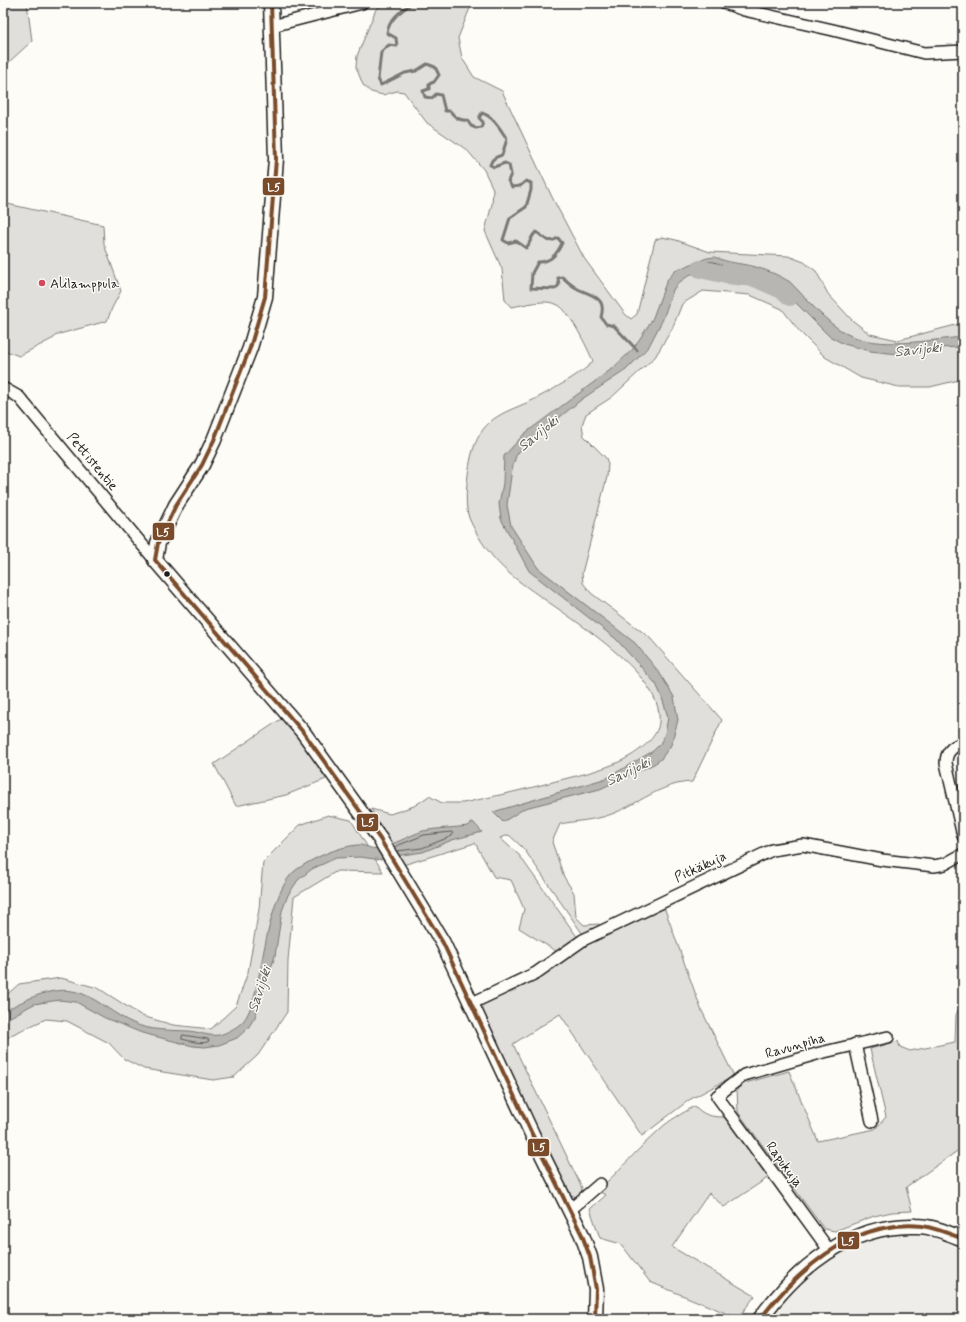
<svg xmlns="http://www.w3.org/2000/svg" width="966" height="1322" font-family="Mynerve,sans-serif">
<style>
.built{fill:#eeede9}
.green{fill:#e0dfdb;stroke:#7e7e7c}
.water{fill:#b7b6b2;stroke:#797876}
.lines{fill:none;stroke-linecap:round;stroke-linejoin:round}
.shore{stroke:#5a5a58;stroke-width:1}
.stream{stroke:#797876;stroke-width:3}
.river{stroke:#b7b6b2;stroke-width:18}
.minor-casing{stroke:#1c1c1c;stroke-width:14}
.tertiary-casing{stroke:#1c1c1c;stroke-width:17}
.minor{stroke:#fdfcf7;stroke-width:11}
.tertiary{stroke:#fdfcf7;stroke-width:14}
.bus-1-casing{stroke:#fdfcf7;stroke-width:7}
.bus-1{stroke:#7a4b2a;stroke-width:4}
.poi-dot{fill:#d1495b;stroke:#fdfcf7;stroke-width:1.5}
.bus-dot{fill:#1c1c1c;stroke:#fdfcf7;stroke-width:1.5}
.labels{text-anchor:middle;stroke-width:3;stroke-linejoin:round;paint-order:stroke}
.poi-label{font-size:14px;fill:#1c1c1c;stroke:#fdfcf7;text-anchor:start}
.street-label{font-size:14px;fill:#1c1c1c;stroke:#fdfcf7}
.water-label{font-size:15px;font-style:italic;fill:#5a5a58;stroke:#fdfcf7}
.line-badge{stroke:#fdfcf7;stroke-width:1.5}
.badge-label{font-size:11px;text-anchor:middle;font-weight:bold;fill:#fff}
</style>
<rect width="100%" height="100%" fill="#fdfcf7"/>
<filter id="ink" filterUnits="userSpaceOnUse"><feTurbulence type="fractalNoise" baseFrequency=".025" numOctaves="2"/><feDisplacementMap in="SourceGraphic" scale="8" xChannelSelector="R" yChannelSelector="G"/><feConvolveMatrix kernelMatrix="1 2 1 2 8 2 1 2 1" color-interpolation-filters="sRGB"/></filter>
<g filter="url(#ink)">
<!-- built -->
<path class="built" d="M 895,1235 L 916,1235 L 938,1239 L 963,1250 L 963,1319 L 785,1319 L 774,1310 L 796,1283 L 831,1257 L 872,1239 Z"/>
<!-- green -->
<g class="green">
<path d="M 3,3 L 27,3 L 32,41 L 10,61 L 3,71 Z"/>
<path d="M 385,3 L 472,3 L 458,38 L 462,58 L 474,77 L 502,91 L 552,197 L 584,258 L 625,314 L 631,319 L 637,314 L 655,240 L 662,237 L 676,240 L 710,252 L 788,256 L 804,262 L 816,271 L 828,294 L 852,320 L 870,334 L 898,340 L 963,323 L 963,379 L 930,387 L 899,387 L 861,378 L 825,357 L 800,332 L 782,309 L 750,295 L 703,291 L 682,304 L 672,329 L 655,357 L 612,397 L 586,414 L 582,425 L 584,436 L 606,458 L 608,464 L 607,477 L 582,573 L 583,583 L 591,593 L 649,637 L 722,720 L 692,782 C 660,783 638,805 609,815 C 596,820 575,821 560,824 L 552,842 L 564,877 L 574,893 L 576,917 L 584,925 L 599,924 L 602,927 L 584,936 L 524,849 L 509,835 L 500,838 L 519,855 L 578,938 L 559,953 L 519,928 L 524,909 L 511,880 L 494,877 L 475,843 L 403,865 L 371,809 L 390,814 L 414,806 L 429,796 L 442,803 L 463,803 C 496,796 528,789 560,780 C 584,774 611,768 632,755 C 644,747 658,736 659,722 C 665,668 547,606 510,574 C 493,560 478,539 469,518 C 463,503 468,466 473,450 C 484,415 506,413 535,399 C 548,392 561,385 573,377 C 580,372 588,368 593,361 C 588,349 569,310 558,305 C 546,298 525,305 511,307 L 505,300 L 502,269 L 485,231 L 492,204 L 493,189 L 484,170 L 467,150 L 427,123 L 404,92 L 397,91 L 383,95 L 371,92 L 363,85 L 356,67 L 357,56 L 376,9 Z"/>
<path d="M 3,203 L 103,225 L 104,244 L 121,291 L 112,308 L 107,321 L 56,335 L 54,338 L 19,356 L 3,350 Z"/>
<path d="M 281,719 L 301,740 L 326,779 L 286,795 L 236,806 L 214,764 Z"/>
<path d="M 328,815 L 351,820 L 383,872 L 337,871 L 294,897 L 288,960 L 287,1012 L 258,1055 L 234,1077 L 213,1080 L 144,1069 L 124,1059 L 109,1043 L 67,1021 L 46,1019 L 11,1035 L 3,1043 L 3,998 L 19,984 L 61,978 L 98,988 L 142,1016 L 173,1025 L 211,1029 L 236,1006 L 248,972 L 259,909 L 263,862 L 300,825 Z"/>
<path d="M 663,904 L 701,1009 L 734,1076 L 689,1100 L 642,1136 L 560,1014 L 513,1044 L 582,1188 L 581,1193 L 576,1197 L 566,1193 L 478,1005 L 578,947 Z"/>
<path d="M 963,999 L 963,1147 L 906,1187 L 912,1211 L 892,1212 L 874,1216 L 835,1231 L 824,1229 L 738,1112 L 737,1089 L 745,1083 L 789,1071 L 818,1141 L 875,1129 L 886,1117 L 870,1049 L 898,1041 L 900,1047 L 910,1051 L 955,1042 L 956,1015 Z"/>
<path d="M 695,1106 C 703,1115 711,1117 724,1117 L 769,1177 L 724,1207 L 709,1193 L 672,1247 L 755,1296 L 738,1318 L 650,1282 L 621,1244 L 600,1238 L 590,1209 L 606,1195 L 597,1191 C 619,1172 637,1149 659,1130 C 669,1120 683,1113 695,1106 Z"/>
</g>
<!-- water -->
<g class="water">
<path d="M 715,257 C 728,263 738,263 752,266 C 764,269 779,275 790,282 C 807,299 825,322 847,334 C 879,350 929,340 963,337 L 963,347 L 935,348 L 907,355 L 870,351 L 844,344 L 829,336 L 789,296 L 766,282 L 747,277 L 724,274 L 691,274 L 677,284 L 673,290 L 663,319 L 649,346 L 638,358 L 626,370 L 582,399 L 521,449 L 516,456 L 512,469 L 507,505 L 511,526 L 538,568 L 635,643 L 659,672 L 674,697 L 678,720 L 671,745 L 661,759 L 654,764 L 600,789 L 525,808 L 503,822 L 493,812 L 607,778 L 653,751 L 660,744 L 665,734 L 668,717 L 661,695 L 656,684 L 616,639 L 529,571 L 501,519 L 499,504 L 503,483 L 504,456 L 524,434 L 613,368 L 633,349 L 652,320 L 667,280 L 676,270 L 707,258 Z"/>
<path d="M 473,822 L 482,832 L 452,840 L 423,852 L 395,856 L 382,860 L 360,857 L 336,858 L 312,869 L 298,880 L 288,895 L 282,911 L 275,956 L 255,1017 L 248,1028 L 237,1038 L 219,1045 L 205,1047 L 193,1046 L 142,1033 L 105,1018 L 76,1002 L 59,1000 L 34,1004 L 3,1021 L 3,1012 C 26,999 56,983 83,994 C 100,1001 115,1015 133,1023 C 150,1031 170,1030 189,1031 C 201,1032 213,1039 225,1033 C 229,1031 236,1028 240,1024 C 248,1018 251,1006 254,997 C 263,966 270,889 296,870 C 313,858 337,847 357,845 C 364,844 371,850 378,848 C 394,845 408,836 423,831 C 437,828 454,828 468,826 Z"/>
</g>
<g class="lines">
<!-- shore -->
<g class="shore">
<path d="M 714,262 L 724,266 L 725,269 L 696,268 L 697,266 L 708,262 Z"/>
<path d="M 394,847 L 424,835 L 451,832 L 453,833 L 452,836 L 422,848 L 397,851"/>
<path d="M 183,1035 L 208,1039 L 209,1041 C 203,1045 190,1041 182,1039 Z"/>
</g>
<!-- stream -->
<path class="stream" d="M 412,3 C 401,11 389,19 387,33 L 396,38 L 397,46 L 389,45 L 381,52 L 378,79 L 381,85 L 405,73 L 416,71 L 427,64 L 435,67 L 439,75 L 434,82 L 429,84 L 429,89 L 423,91 L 425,97 L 432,98 L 436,94 L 441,95 L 445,111 L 450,111 C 455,117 459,121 467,120 L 471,126 L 476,128 L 481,127 L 483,122 L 479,118 L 482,113 C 494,117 500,129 507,139 L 502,155 C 496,157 492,158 490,165 L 494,167 L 505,163 L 509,165 L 511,174 L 508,181 L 512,187 L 520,186 L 526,181 L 531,183 L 531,190 L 526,207 L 510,218 L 503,240 L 508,243 L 516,241 L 526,248 C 531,243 530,237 536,232 C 545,237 547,245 558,238 L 562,243 C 557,254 551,262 538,262 L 532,273 L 531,288 L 555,289 L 559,285 L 558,278 L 562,277 C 567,281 572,286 578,289 C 592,296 607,297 601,317 L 606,324 L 614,326 L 637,350"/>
<!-- river -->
<path class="river" d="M 700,269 L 727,275 L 755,278 L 784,291 L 790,297"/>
<!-- minor casing -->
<g class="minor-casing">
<g id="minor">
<path d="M 725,3 L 744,10 L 833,30 L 924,53 L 963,51"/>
<path d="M 272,26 L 362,3"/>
<path d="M 3,388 L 19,397 L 155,560"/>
<path d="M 963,743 C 952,746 946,752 946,763 L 963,836"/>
<path d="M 470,1004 L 536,973 L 583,940 L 772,850 L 803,845 L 882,860 L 934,866 L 945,864 L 963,854"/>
<path d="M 855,1044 L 872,1121"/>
<path d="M 570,1210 L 600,1184"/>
<path d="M 829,1250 L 717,1096 L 744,1075 L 820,1053 L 888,1037"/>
</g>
</g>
<!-- tertiary casing -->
<g class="tertiary-casing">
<g id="tertiary">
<path d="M 271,3 L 276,159 L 265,297 L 250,348 L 214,440 L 202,465 L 176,505 L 158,543 L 155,560 L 303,732 L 380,839 L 443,943 L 532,1134 L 582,1235 L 590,1257 L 596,1289 L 595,1319"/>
<path d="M 760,1319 C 797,1268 849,1224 916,1226 C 932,1226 948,1233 963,1239"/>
</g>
</g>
<!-- minor -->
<use href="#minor" class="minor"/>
<!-- tertiary -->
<use href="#tertiary" class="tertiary"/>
<!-- bus-1 casing -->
<g class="bus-1-casing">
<g id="bus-1">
<path d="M 271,3 L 276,159 L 265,297 L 250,348 L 214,440 L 202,465 L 176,505 L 158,543 L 155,560 L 303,732 L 380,839 L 443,943 L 532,1134 L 582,1235 L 590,1257 L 596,1289 L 595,1319"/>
<path d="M 760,1319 C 799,1269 854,1219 922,1226 C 936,1228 950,1234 963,1239"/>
</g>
</g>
<!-- bus-1 -->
<use href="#bus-1" class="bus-1"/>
</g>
</g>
<!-- markers -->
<circle class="poi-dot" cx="42" cy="283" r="4"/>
<circle class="bus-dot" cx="167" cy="574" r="3.5"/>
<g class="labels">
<!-- poi labels -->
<g class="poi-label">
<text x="50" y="288">Alilamppula</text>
</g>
<!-- street labels -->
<g class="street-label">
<text transform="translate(93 461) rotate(50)" y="5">Pettistentie</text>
<text transform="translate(700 866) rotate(-25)" y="5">Pitkäkuja</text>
<text transform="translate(795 1045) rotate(-16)" y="5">Ravunpiha</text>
<text transform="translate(785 1164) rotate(54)" y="5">Rapukuja</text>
</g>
<!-- water labels -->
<g class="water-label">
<text transform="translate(918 349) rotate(-6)" y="5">Savijoki</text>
<text transform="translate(538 433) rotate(-39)" y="5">Savijoki</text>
<text transform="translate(628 771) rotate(-26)" y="5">Savijoki</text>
<text transform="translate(259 989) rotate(-72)" y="5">Savijoki</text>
</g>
</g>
<g class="line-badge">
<rect x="262" y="177" width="23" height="19" rx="4" fill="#7a4b2a"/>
<rect x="152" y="522" width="23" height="19" rx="4" fill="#7a4b2a"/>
<rect x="356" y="813" width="23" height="19" rx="4" fill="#7a4b2a"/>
<rect x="527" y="1138" width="23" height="19" rx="4" fill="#7a4b2a"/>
<rect x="837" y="1231" width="23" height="19" rx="4" fill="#7a4b2a"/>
</g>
<g class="badge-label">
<text x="274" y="191">L5</text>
<text x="163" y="536">L5</text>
<text x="368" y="826">L5</text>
<text x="539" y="1151">L5</text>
<text x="848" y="1245">L5</text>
</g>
<!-- margin -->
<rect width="966" height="1322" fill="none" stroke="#fdfcf7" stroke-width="16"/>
<rect x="8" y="8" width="950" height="1306" fill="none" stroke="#1c1c1c" stroke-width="1.5" filter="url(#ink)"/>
</svg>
